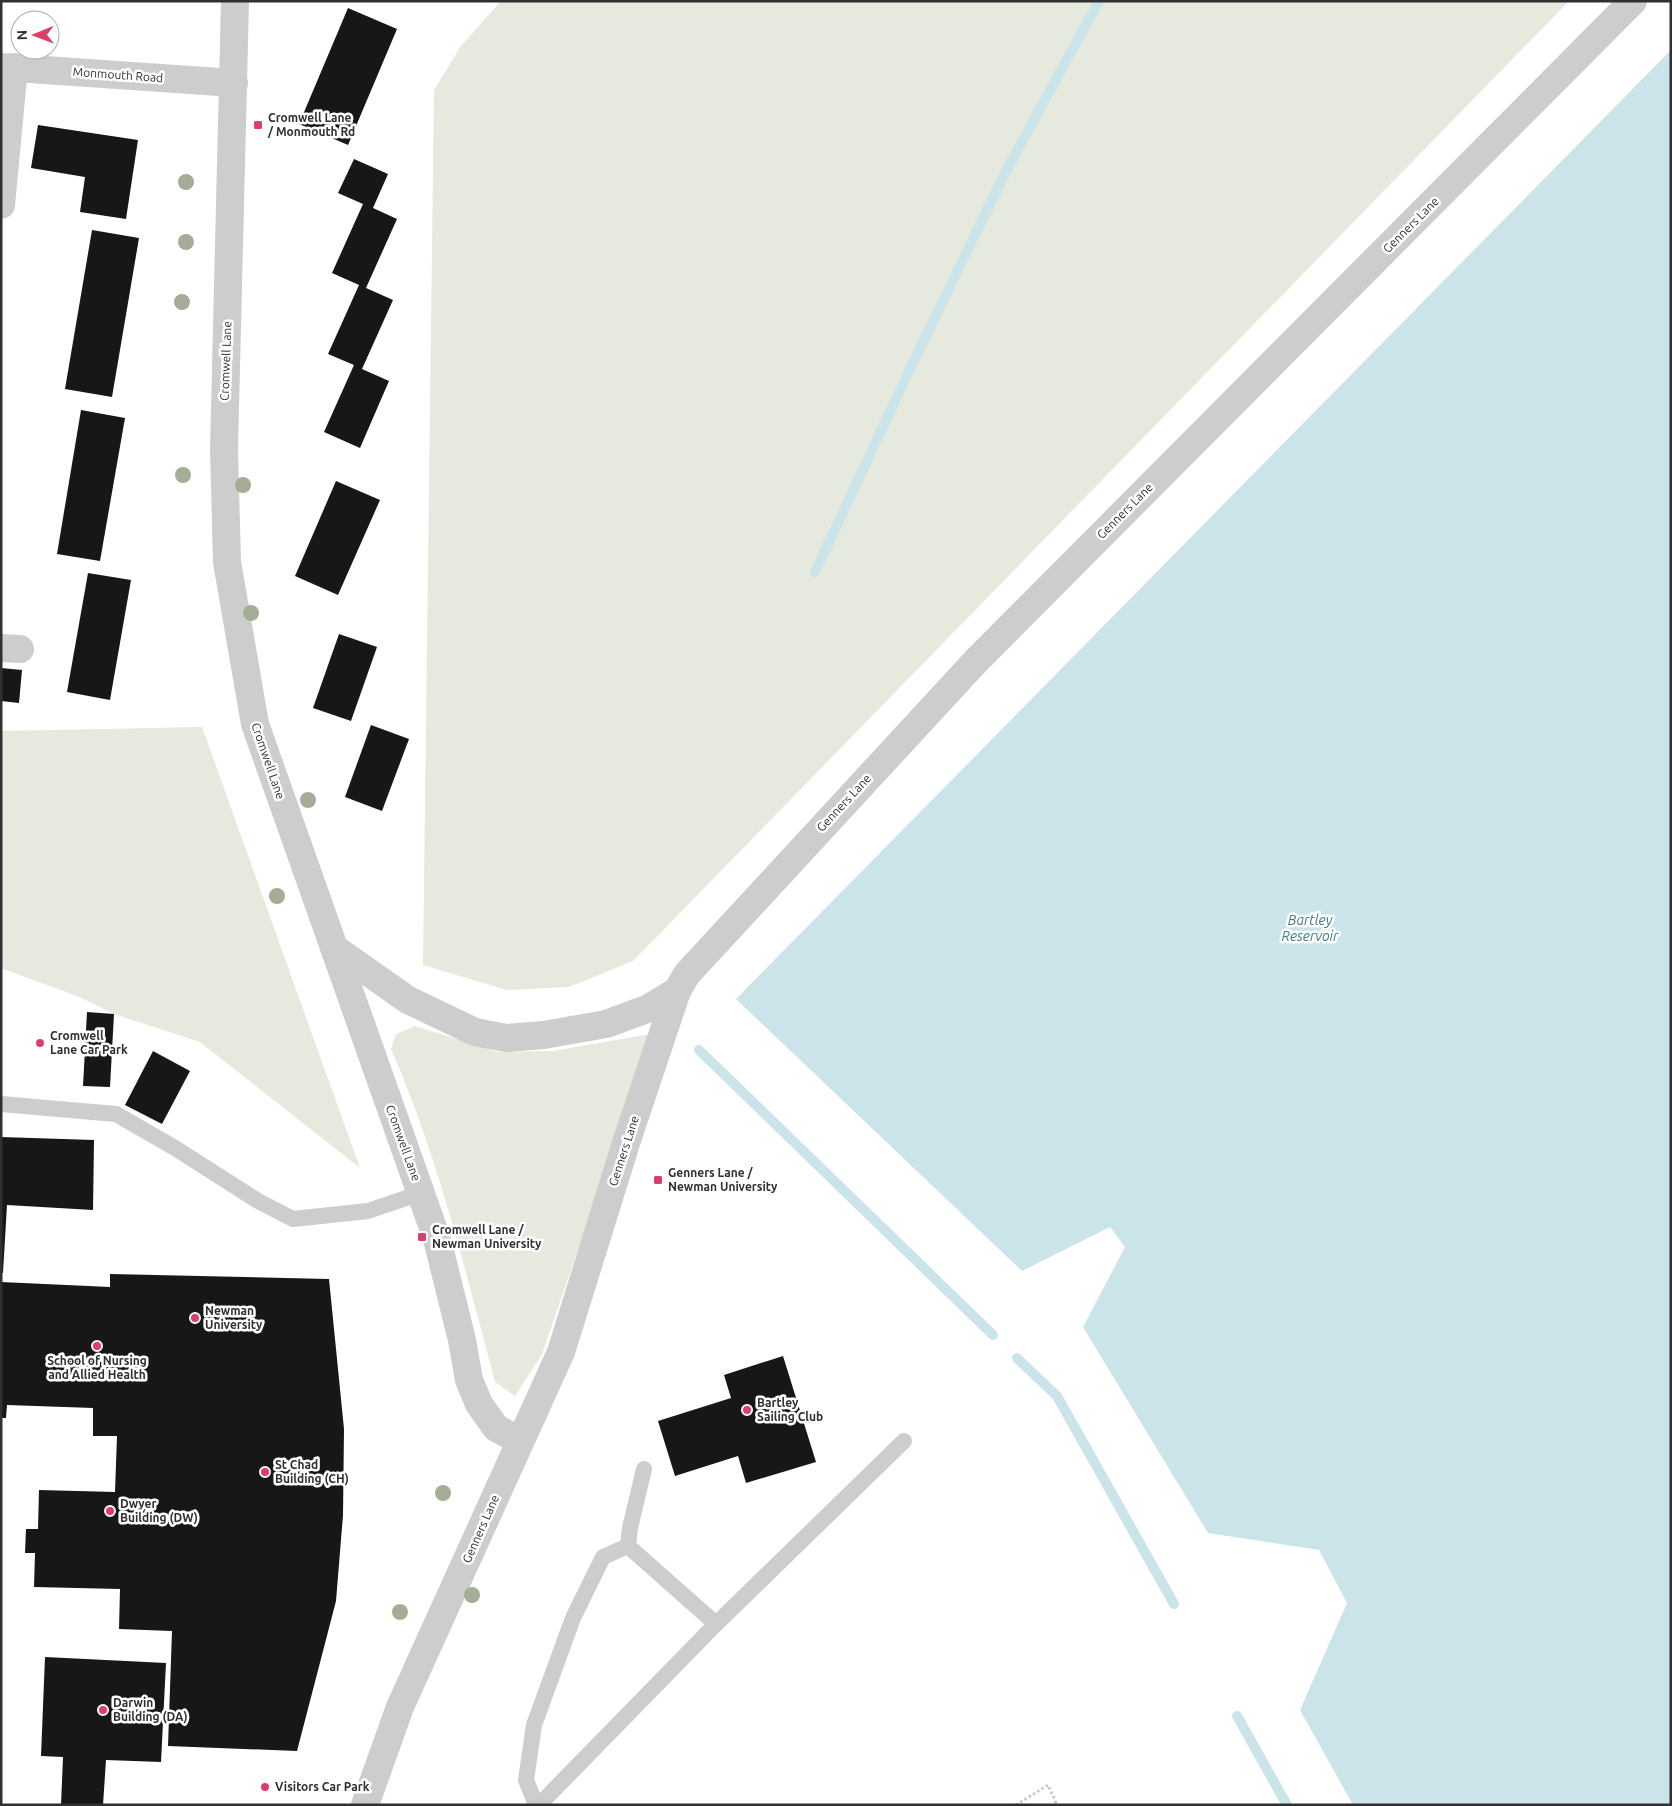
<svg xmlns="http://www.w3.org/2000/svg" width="1672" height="1806" font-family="Ubuntu,sans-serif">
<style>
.green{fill:#e6e9dd}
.water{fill:#cae4e9}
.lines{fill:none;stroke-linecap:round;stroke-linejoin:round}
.stream{stroke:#cae4e9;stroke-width:10}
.building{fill:#171717}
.path{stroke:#cacaca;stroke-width:3;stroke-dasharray:2.5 2.5;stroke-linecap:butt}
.service{stroke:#cdcdcd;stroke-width:16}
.minor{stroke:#cdcdcd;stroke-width:28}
.tertiary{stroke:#cdcdcd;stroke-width:28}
.tree{fill:#a6ad96}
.poi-dot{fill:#dc3e6c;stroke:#fff;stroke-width:2}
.labels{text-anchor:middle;stroke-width:5;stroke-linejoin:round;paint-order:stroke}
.street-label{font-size:12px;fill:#303030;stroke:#fff}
.poi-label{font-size:12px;font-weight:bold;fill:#303030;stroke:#fff;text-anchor:start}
.water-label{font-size:14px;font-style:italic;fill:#407c89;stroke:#fff}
</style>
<rect width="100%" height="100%" fill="#fff"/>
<!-- green -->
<g class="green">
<path d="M 501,1 L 1569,1 L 633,961 L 569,987 L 507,990 L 423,965 L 434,90 L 461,46 Z"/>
<path d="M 202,727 L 360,1168 L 200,1042 L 114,1014 L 82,998 L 1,968 L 1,731 Z"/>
<path d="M 415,1026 L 498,1052 L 553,1051 L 650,1034 L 617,1137 L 542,1354 L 515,1396 L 495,1382 C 465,1270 438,1156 391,1049 L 396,1034 Z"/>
</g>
<!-- water -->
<path class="water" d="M 1671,50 L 1671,1805 L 1353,1805 L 1300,1710 L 1347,1603 L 1319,1550 L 1208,1533 L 1083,1327 L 1125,1247 L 1110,1227 L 1022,1271 L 736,999 Z"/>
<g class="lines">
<!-- stream -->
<g class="stream">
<path d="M 815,572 L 909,371 L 1006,171 L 1099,1"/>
<path d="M 699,1050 L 993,1335"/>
<path d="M 1017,1358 L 1057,1396 L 1174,1604"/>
<path d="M 1237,1716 L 1287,1805"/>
</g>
</g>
<!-- building -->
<g class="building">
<path d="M 348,8 L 397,29 L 348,145 L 299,124 Z"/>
<path d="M 38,125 L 138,140 L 126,219 L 80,212 L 85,177 L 31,168 Z"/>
<path d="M 354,159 L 388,174 L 373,208 L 397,219 L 366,288 L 393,300 L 362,369 L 389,381 L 360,448 L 324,432 L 354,365 L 328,354 L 359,285 L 332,273 L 363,204 L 338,193 Z"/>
<path d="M 92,230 L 139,238 L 112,397 L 65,389 Z"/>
<path d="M 81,410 L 125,418 L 100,561 L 57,554 Z"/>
<path d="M 336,481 L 380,500 L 338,595 L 295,576 Z"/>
<path d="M 88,573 L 131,580 L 110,700 L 67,692 Z"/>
<path d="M 339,634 L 377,647 L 351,721 L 313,708 Z"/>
<path d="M 1,668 L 22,670 L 19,703 L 1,701 Z"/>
<path d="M 371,725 L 409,739 L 382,811 L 345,797 Z"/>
<path d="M 87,1012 L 114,1014 L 110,1087 L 83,1086 Z"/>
<path d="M 153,1051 L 190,1071 L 162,1124 L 125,1105 Z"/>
<path d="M 1,1137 L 94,1140 L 93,1210 L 7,1205 L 3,1273 L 1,1273 Z"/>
<path d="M 110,1274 L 329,1279 L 344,1429 L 343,1515 L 336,1601 L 297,1751 L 168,1746 L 172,1631 L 119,1629 L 120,1589 L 34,1587 L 35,1553 L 25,1553 L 26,1529 L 38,1529 L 39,1490 L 115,1492 L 117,1436 L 93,1436 L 93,1408 L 7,1405 L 6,1418 L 1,1418 L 1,1282 L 110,1287 Z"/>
<path d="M 783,1356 L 816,1462 L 746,1483 L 738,1456 L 675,1476 L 658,1421 L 731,1398 L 724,1375 Z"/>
<path d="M 45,1657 L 166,1663 L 161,1762 L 106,1760 L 103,1805 L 61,1805 L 63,1757 L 41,1756 Z"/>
</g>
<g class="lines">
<!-- path -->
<path class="path" d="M 1016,1805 L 1048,1785 L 1057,1805"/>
<!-- service -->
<g class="service">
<path d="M 1,1104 L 116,1114 L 175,1148 L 258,1201 L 293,1219 L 368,1211 L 421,1193"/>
<path d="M 644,1469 L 630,1528 L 628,1546 L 716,1624"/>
<path d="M 536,1805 L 526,1780 L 534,1725 L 573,1618 L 603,1557 L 628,1546"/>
<path d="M 539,1805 L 716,1624 L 904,1441"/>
</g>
<!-- minor -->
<g class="minor">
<path d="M 1,67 L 234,83"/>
<path d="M 1,205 L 14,67"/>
<path d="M 1,648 L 20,649"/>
</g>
<!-- tertiary -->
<g class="tertiary">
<path d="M 235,1 L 224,449 L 227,562 L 255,724 L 437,1239 L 462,1340 L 469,1380 L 479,1404 L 496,1428 L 520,1441"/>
<path d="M 334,948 L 408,1000 L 475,1032 L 506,1038 L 544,1035 L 606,1024 L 647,1009 L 677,991"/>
<path d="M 365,1805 L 400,1707 L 561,1352 L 627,1140 L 677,991 L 687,974 L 976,661 L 1633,1"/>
</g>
</g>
<!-- trees -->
<g class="tree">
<circle cx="186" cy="182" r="8"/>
<circle cx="186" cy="242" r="8"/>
<circle cx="182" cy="302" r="8"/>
<circle cx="183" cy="475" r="8"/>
<circle cx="243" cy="485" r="8"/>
<circle cx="251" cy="613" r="8"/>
<circle cx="308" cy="800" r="8"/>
<circle cx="277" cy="896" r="8"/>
<circle cx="443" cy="1493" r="8"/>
<circle cx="472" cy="1595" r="8"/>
<circle cx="400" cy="1612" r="8"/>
</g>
<!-- markers -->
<g class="poi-dot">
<rect x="253" y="120" width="10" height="10" rx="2.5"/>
<circle cx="40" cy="1043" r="5"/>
<rect x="653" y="1175" width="10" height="10" rx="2.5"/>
<rect x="417" y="1232" width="10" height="10" rx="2.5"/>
<circle cx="195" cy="1318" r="5"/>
<circle cx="97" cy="1346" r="5"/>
<circle cx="747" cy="1410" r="5"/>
<circle cx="265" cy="1472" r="5"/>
<circle cx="110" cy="1511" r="5"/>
<circle cx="103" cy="1710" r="5"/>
<circle cx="265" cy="1787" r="5"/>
</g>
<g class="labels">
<!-- street labels -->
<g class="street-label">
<text transform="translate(118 75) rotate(4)" y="4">Monmouth Road</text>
<text transform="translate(1411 225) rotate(-45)" y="4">Genners Lane</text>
<text transform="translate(226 361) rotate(-88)" y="4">Cromwell Lane</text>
<text transform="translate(1125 511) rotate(-45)" y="4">Genners Lane</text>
<text transform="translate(268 761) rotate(71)" y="4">Cromwell Lane</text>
<text transform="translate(844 803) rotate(-47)" y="4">Genners Lane</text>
<text transform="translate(403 1143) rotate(70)" y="4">Cromwell Lane</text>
<text transform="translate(624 1151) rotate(-72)" y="4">Genners Lane</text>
<text transform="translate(481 1529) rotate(-66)" y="4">Genners Lane</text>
</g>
<!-- poi labels -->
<g class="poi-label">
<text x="268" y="122">Cromwell Lane<tspan x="268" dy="14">/ Monmouth Rd</tspan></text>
<text x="50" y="1040">Cromwell<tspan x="50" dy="14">Lane Car Park</tspan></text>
<text x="668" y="1177">Genners Lane /<tspan x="668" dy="14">Newman University</tspan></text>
<text x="432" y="1234">Cromwell Lane /<tspan x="432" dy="14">Newman University</tspan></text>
<text x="205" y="1315">Newman<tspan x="205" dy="14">University</tspan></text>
<text x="97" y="1365" text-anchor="middle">School of Nursing<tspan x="97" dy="14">and Allied Health</tspan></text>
<text x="757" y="1407">Bartley<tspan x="757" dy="14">Sailing Club</tspan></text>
<text x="275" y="1469">St Chad<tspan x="275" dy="14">Building (CH)</tspan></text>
<text x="120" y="1508">Dwyer<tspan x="120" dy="14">Building (DW)</tspan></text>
<text x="113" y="1707">Darwin<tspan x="113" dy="14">Building (DA)</tspan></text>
<text x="275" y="1791">Visitors Car Park</text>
</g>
<!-- water labels -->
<g class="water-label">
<text x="1310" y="925">Bartley<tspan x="1310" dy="16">Reservoir</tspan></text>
</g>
</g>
<!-- border -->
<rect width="1672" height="1806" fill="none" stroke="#303030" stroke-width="5"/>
<!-- north arrow -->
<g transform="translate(35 35) rotate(269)"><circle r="24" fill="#ffffff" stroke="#acacac"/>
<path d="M0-4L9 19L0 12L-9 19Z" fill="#dc3e6c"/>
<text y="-8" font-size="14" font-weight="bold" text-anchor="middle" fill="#303030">N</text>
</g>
</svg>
